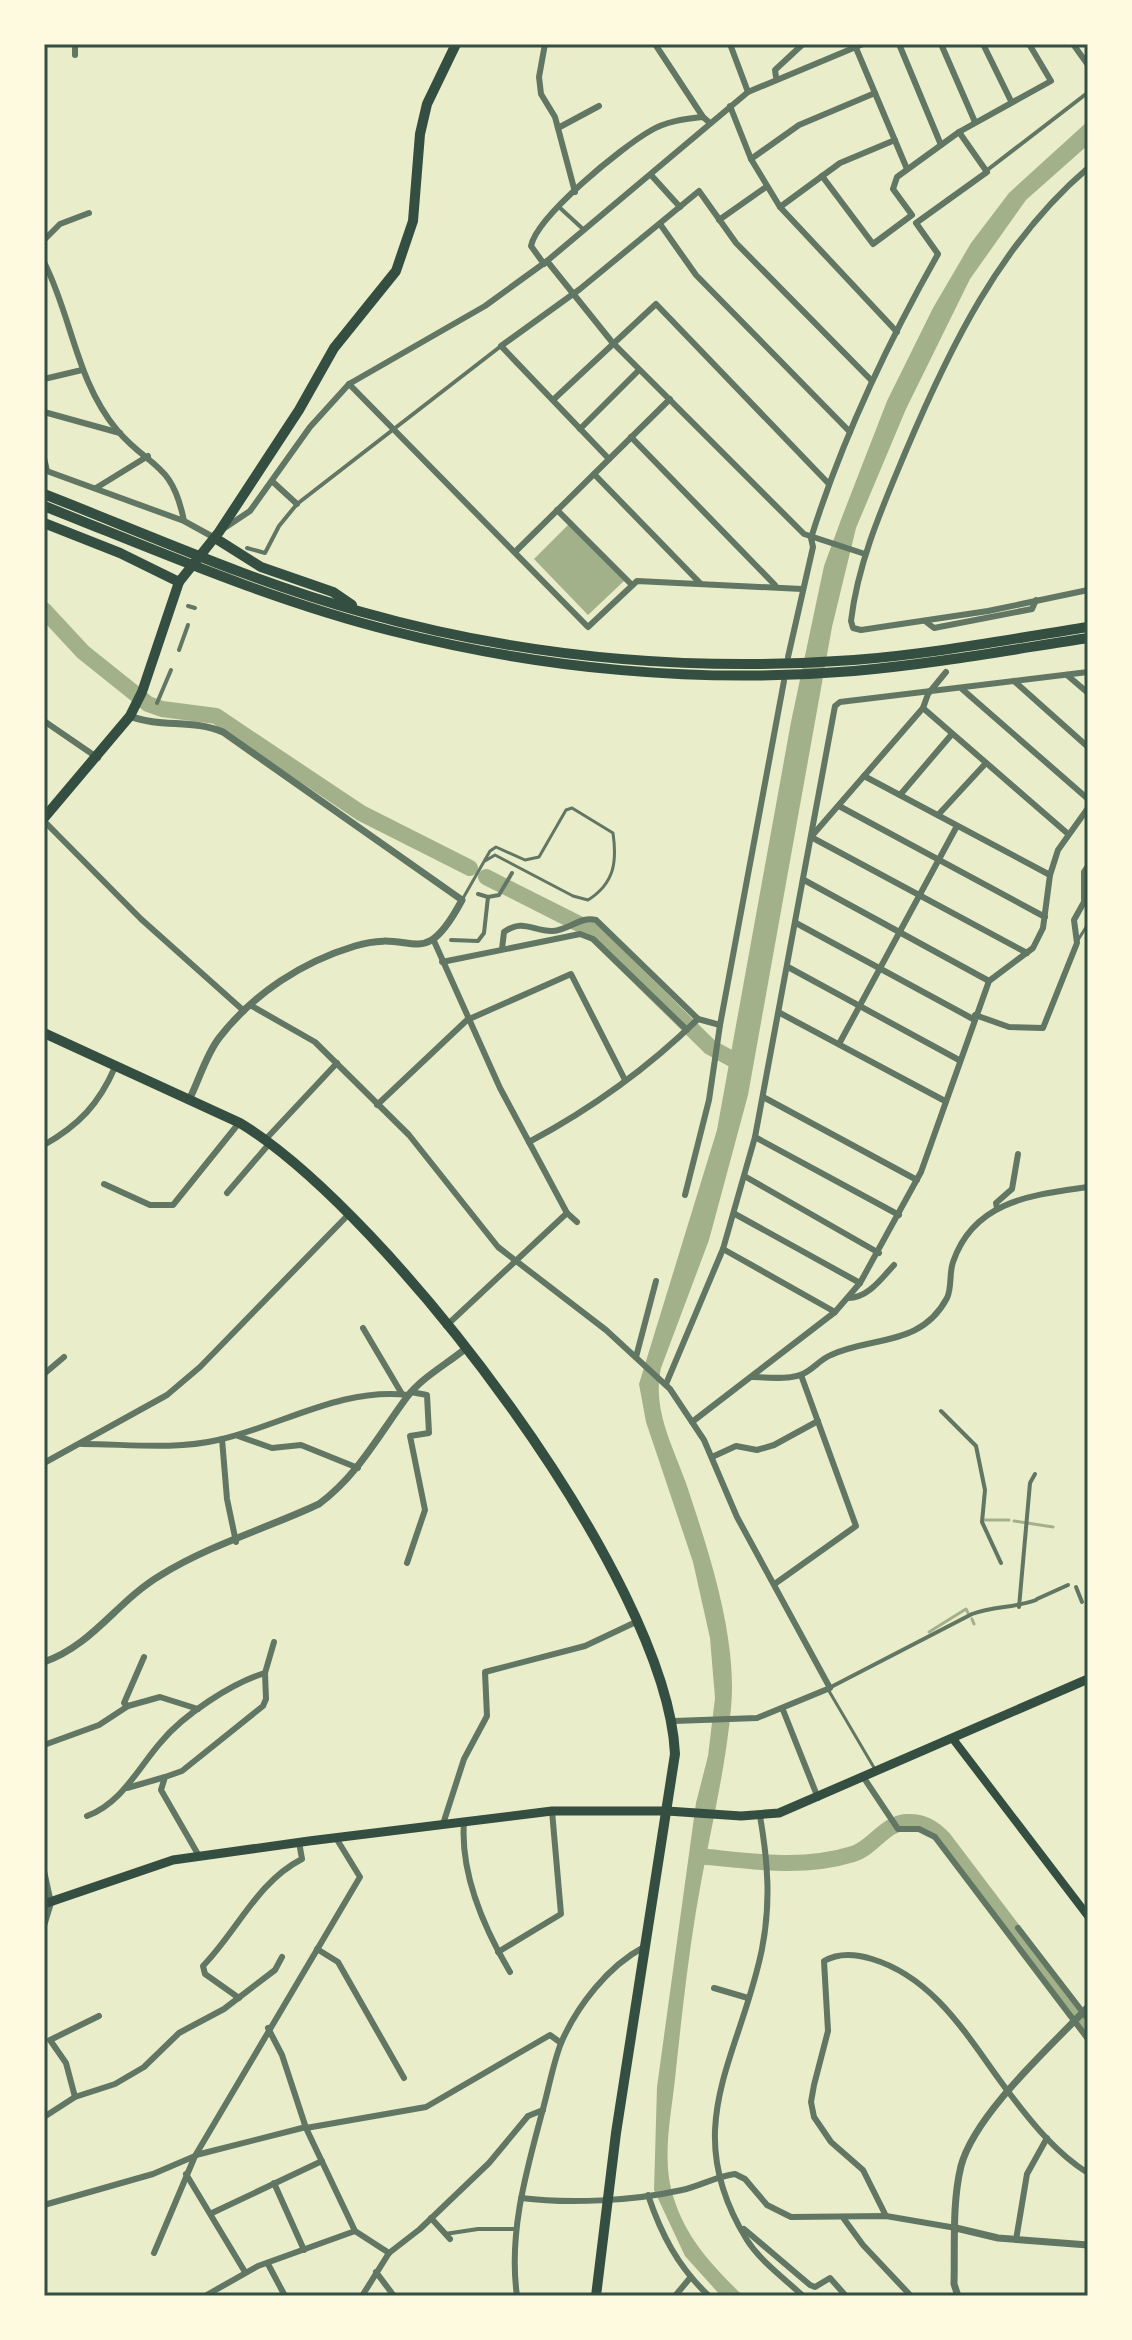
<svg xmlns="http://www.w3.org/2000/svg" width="1132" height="2340" font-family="Roboto,sans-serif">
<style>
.water{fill:#a3b18a}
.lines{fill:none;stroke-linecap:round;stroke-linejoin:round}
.stream{stroke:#a3b18a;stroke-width:3}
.river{stroke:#a3b18a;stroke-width:16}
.service{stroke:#617663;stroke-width:3}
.pedestrian{stroke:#617663;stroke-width:4}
.minor{stroke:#617663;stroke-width:6}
.tertiary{stroke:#617663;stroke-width:7}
.secondary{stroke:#344e41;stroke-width:8}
.primary{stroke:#344e41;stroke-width:9}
.trunk{stroke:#344e41;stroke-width:10}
.neatline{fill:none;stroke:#344e41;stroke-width:3}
</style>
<rect width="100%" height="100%" fill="#e9edc9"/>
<!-- water -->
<g class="water">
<path d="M 1088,121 L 1088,145 L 1026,200 L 970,279 L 906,409 L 856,528 L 832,627 L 748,1095 L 709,1240 L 661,1368 C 652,1409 672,1444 686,1483 C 708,1549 738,1638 731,1708 C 725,1776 707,1843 696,1911 C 687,1966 681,2023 675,2079 C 671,2117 661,2161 674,2199 C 687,2240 714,2267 743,2296 L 721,2296 L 685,2256 L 654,2190 L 657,2087 L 696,1803 L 708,1756 L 715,1698 L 710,1638 L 693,1562 L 646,1422 L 639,1384 L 717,1130 L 791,722 L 824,566 L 842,517 L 887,401 L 933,308 L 971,243 L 1009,193 Z"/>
<path d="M 571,522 L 625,580 L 588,615 L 534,559 Z"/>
</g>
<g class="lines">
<!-- stream -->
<g class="stream">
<path d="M 985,1520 L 1009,1520"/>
<path d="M 1014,1521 L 1053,1527"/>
<path d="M 972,1619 L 974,1624"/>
<path d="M 929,1632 L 966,1609 L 968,1613"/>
</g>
<!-- river -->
<g class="river">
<path d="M 44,610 L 83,652 L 148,704 L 162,709 L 216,716 L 361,813 L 470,868"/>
<path d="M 486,877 L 591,930 L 710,1047 L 741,1064"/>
<path d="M 698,1856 C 751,1861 801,1870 853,1854 C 873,1848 884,1824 906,1822 C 922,1821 933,1827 944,1839 L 1088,2029"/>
</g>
<!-- service -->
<g class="service">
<path d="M 462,900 L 490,851 L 496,847 L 525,860 L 539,857 L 566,810 L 572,808 L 613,833 C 617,861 615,883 588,900 L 573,896 L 495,855 L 485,861"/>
<path d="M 1078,940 L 1088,924"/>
<path d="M 829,1691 L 876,1771"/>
</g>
<!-- pedestrian -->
<g class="pedestrian">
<path d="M 986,171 L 1086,94"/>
<path d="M 559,207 L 583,229"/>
<path d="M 247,548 L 265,553 L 279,526 L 297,504 L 501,346"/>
<path d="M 188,606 L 195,608"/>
<path d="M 179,650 L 188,625"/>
<path d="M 157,703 L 171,670"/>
<path d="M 478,894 L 488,897 L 499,895 L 512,873"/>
<path d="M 451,940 L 478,941 L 484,933 L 488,897"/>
<path d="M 941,1411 L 976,1446 L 985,1490 L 982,1522 L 1001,1563"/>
<path d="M 1076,1587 L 1082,1602"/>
<path d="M 1037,1599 L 1068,1585"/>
<path d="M 1019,1607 L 1030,1483 L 1035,1474"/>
<path d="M 831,1687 L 972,1614 C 993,1606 1015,1608 1036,1600"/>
<path d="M 445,2234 L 478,2229 L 517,2229"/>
</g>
<!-- minor -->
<g class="minor">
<path d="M 75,44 L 75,55"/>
<path d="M 545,44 L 539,77 L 541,94 L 555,117 L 575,192"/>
<path d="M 655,44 L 703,117"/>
<path d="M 730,44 L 748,92"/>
<path d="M 899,44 L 941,145"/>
<path d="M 941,44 L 975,122"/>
<path d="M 983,44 L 1011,101"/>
<path d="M 1073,44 L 1088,65"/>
<path d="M 856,48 L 907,169"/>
<path d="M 776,77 L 775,70 L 803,44"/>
<path d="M 730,106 L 751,159 L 780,207 L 897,332"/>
<path d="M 558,128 L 599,106"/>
<path d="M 751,159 L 799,125 L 875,93"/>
<path d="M 1088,168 C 1000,243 949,349 905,453 C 882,508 858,562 851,621 L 853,628 L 861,630 L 988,611 L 1088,590"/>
<path d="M 651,175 L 680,207"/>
<path d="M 822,176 L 873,244 L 912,215 L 893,189 L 897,177 L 959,132 L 1051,81 L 1029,44"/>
<path d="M 780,207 L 840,163 L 895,140"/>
<path d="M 719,220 L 766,187"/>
<path d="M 660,224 L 696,275 L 850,432"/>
<path d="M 44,240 L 60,224 L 89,213"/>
<path d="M 547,261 L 612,342 L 804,534 L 865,554"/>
<path d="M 44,262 C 72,317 76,381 117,430 C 150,469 172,461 184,521"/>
<path d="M 544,264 L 531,246 C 537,216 622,147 650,131 C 666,121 685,119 703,117 L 710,123"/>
<path d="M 44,379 L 82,370"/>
<path d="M 349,384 L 588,627 L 637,581 L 802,589"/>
<path d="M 553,400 L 656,304 L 829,484"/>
<path d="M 44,412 L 120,433"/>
<path d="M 580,429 L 639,370"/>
<path d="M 631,437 L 775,585"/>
<path d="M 44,458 L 47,471"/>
<path d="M 609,459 L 501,346 L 580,289 L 699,191 L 736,243 L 872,381"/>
<path d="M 44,470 L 184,521 L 215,538"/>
<path d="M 594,474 L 700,583"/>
<path d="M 273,482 L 297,504"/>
<path d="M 96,488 L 148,456"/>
<path d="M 557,510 L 630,583"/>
<path d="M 223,529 L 250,511 L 310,427 L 349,384 L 485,306 L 547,261 L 748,92 L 863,44"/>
<path d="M 515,552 L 670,399"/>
<path d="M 925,621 L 934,628 L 1032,609 L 1036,600"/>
<path d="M 788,657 L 813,547 L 811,538 C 842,439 887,344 938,254 L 916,223 L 987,172 L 959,132"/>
<path d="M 946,672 L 928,694 L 923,708 L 811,837 L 1027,953"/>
<path d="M 1067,675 L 1088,693"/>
<path d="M 1014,681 L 1088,747"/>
<path d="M 962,689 L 1088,799"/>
<path d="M 923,708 L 1067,833"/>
<path d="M 44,721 L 98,758"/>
<path d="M 864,776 L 1050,875"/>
<path d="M 900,795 L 952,734"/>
<path d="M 839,806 L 1045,917"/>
<path d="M 938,815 L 986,763"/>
<path d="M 44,821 L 141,919 L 244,1011"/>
<path d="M 804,880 L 989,981"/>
<path d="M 796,923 L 973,1019"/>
<path d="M 434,941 L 500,1088 L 567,1213 L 446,1326"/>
<path d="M 502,949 L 504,932 C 523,918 534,932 553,931 C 569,930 580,916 596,920 L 698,1019 L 720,1025"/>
<path d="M 442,962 L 580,934 L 593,939 L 687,1030"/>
<path d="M 788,967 L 959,1060"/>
<path d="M 250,1005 L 315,1042 L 409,1135 L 498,1247 L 606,1330 L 670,1389 L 704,1440 L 737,1517 L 830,1688 L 757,1718 L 674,1721"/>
<path d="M 780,1013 L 945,1101"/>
<path d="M 975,1015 L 1009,1027 L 1043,1028 L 1077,943 L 1074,920 L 1084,902 L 1084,872 L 1088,866"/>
<path d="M 839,1044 L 957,826"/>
<path d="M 765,1098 L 917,1180"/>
<path d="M 377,1105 L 467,1020 L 571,974 L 625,1080"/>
<path d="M 755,1137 L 899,1215"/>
<path d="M 265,1140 L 337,1063"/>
<path d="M 529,1142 C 591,1109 648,1068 698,1019"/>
<path d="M 44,1145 C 79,1125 99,1104 115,1067"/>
<path d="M 746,1177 L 879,1253"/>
<path d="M 104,1184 L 150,1205 L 173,1205 L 239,1123"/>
<path d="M 227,1193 L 269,1144"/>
<path d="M 685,1195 L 709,1100 L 720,1025 L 784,681"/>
<path d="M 997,1208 L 996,1203 L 1012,1189 L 1018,1154"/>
<path d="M 567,1213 L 577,1222"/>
<path d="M 735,1214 L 860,1283"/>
<path d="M 723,1249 L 835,1312"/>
<path d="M 848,1298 C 868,1298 881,1279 894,1265"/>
<path d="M 363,1328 L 402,1394"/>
<path d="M 636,1357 L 656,1281"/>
<path d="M 44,1374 L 64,1357"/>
<path d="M 752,1377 C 766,1377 787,1380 800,1375 C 811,1372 820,1359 831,1355 C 872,1336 921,1347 947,1298 C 952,1288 949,1273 953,1262 C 974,1200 1033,1195 1088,1187"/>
<path d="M 666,1384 L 723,1249 L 755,1137 L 835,706 L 840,702 L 1088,672"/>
<path d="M 692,1422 L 835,1312 L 860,1283 L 921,1172 L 989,981 L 1033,948 L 1043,928 L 1050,875 L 1058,850 L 1088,808"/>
<path d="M 238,1436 L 272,1448 L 301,1445 L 358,1468"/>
<path d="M 222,1439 L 227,1499 L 236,1542"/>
<path d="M 82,1444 C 126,1444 175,1450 218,1440 C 281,1426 341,1387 408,1395"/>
<path d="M 712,1457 L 736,1446 L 757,1450 L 774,1445 L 818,1421"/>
<path d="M 44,1463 L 167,1395 L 200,1367 L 348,1215"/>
<path d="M 407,1563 L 425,1510 L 410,1436 L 429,1433 L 427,1395 L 411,1392"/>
<path d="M 776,1583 L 856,1526 L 801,1375"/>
<path d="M 128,1706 L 124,1703 L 144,1657"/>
<path d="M 783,1710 L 818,1798"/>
<path d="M 44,1745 L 99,1725 L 128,1706 L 160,1697 L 198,1709"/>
<path d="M 864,1778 L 898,1829 L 919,1829 L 935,1837 L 1088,2039"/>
<path d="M 127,1788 L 165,1777"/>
<path d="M 87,1816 C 122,1803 138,1768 161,1742 C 183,1715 232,1683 265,1673 L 274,1642"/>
<path d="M 760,1816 C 768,1862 771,1903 762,1949 C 740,2058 677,2127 747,2240 C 761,2262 784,2278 803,2296"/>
<path d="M 464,1822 C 460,1874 484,1928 510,1972"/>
<path d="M 443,1824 L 464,1759 L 487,1716 L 485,1672 L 585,1646 L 638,1621"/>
<path d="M 199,1856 L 161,1790 L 165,1777 L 182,1771 L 263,1706 L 266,1699 L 265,1673"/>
<path d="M 44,1871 L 51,1903 L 44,1926"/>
<path d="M 1018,1928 L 1088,2019"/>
<path d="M 317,1949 L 338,1962 L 404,2078"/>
<path d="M 498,1952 L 561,1914 L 552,1811"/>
<path d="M 714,1988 L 748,1998"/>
<path d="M 239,1998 L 205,1974 L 203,1966 C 238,1930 257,1882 302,1859 L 299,1842"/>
<path d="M 268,2028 L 282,2055 L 306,2128 L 355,2231 L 389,2253"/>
<path d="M 75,2097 L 66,2063 L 50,2040 L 99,2016"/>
<path d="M 44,2117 L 75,2097 L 115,2084 L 144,2067 L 179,2033 L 224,2009 L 275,1970 L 282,1957"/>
<path d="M 306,2128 L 426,2107 L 550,2035 L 561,2043"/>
<path d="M 196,2155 L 306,2127"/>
<path d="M 186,2174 L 245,2272"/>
<path d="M 274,2183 L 304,2250"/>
<path d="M 648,2195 C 661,2234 678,2267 709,2296"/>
<path d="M 521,2198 C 569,2204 633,2201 682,2190 C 700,2186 717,2176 735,2174 L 745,2179 L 767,2205 L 791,2217 L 886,2216 L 956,2228"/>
<path d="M 44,2205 L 153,2174 L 195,2156"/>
<path d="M 212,2213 L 322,2161"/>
<path d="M 886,2216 L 863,2170 L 831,2142 L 814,2117 L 811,2102 L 814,2085 L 828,2031 L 824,1961 C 838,1953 856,1954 872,1959 C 938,1979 971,2043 1010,2094 C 1032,2123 1057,2154 1088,2173"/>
<path d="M 431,2218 L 450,2239"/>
<path d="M 844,2219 L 863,2245 L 911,2296"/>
<path d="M 744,2229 L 810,2285 L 815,2287 L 830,2278 L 846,2296"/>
<path d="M 1016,2240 L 1027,2174 L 1047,2138"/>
<path d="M 154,2253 L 195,2156 L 360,1877 L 336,1838"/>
<path d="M 268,2264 L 285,2296"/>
<path d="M 376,2272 L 394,2296"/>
<path d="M 205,2296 L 258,2266 L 355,2231"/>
<path d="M 362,2296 L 389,2253 L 420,2229 L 489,2163 L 528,2116 L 543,2110"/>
<path d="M 517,2296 C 508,2232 527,2169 543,2109 C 549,2087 553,2064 561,2043 C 577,2006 608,1966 644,1947"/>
<path d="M 675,2296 L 690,2278"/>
</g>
<!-- tertiary -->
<g class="tertiary">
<path d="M 130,716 C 160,728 193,719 223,732 L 462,900 C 422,975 415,927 355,946 C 302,962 254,993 219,1038 C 206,1055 199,1080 189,1100"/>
<path d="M 44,1662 C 93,1645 117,1601 161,1575 C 209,1545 268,1528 319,1504 C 358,1475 378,1436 407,1397 C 421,1378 447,1364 465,1349"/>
<path d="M 956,2228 L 998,2238 L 1088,2245"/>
<path d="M 958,2296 L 954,2284 C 955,2245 952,2203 961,2166 C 975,2114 1050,2047 1088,2007"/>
</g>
<!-- secondary -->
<path class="secondary" d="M 953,1739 L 1088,1916"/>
<!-- primary -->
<path class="primary" d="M 44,1904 L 173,1860 L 309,1841 L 552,1811 L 667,1811 L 741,1816 L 779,1813 L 1088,1679"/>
<!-- trunk -->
<g class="trunk">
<path d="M 44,494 C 149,535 253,582 362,612 C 521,657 689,672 854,660 C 933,654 1010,639 1088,627"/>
<path d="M 44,506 C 158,551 272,601 392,631 C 541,669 700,684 854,671 C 933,664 1010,650 1088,638"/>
<path d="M 44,523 L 120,553 L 179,582"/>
<path d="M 215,538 L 261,567 L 333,592 L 352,605"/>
<path d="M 44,818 L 130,716 L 142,692 L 179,582 L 219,532 L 299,410 L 334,348 L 396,271 L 413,221 L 420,134 L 427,104 L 456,44"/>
<path d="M 44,1033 L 240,1123 C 388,1213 667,1578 675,1754 L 616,2133 L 596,2296"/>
</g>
</g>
<!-- border -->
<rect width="1132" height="2340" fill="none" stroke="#fefae0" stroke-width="92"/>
<rect x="46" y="46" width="1040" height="2248" class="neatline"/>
</svg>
